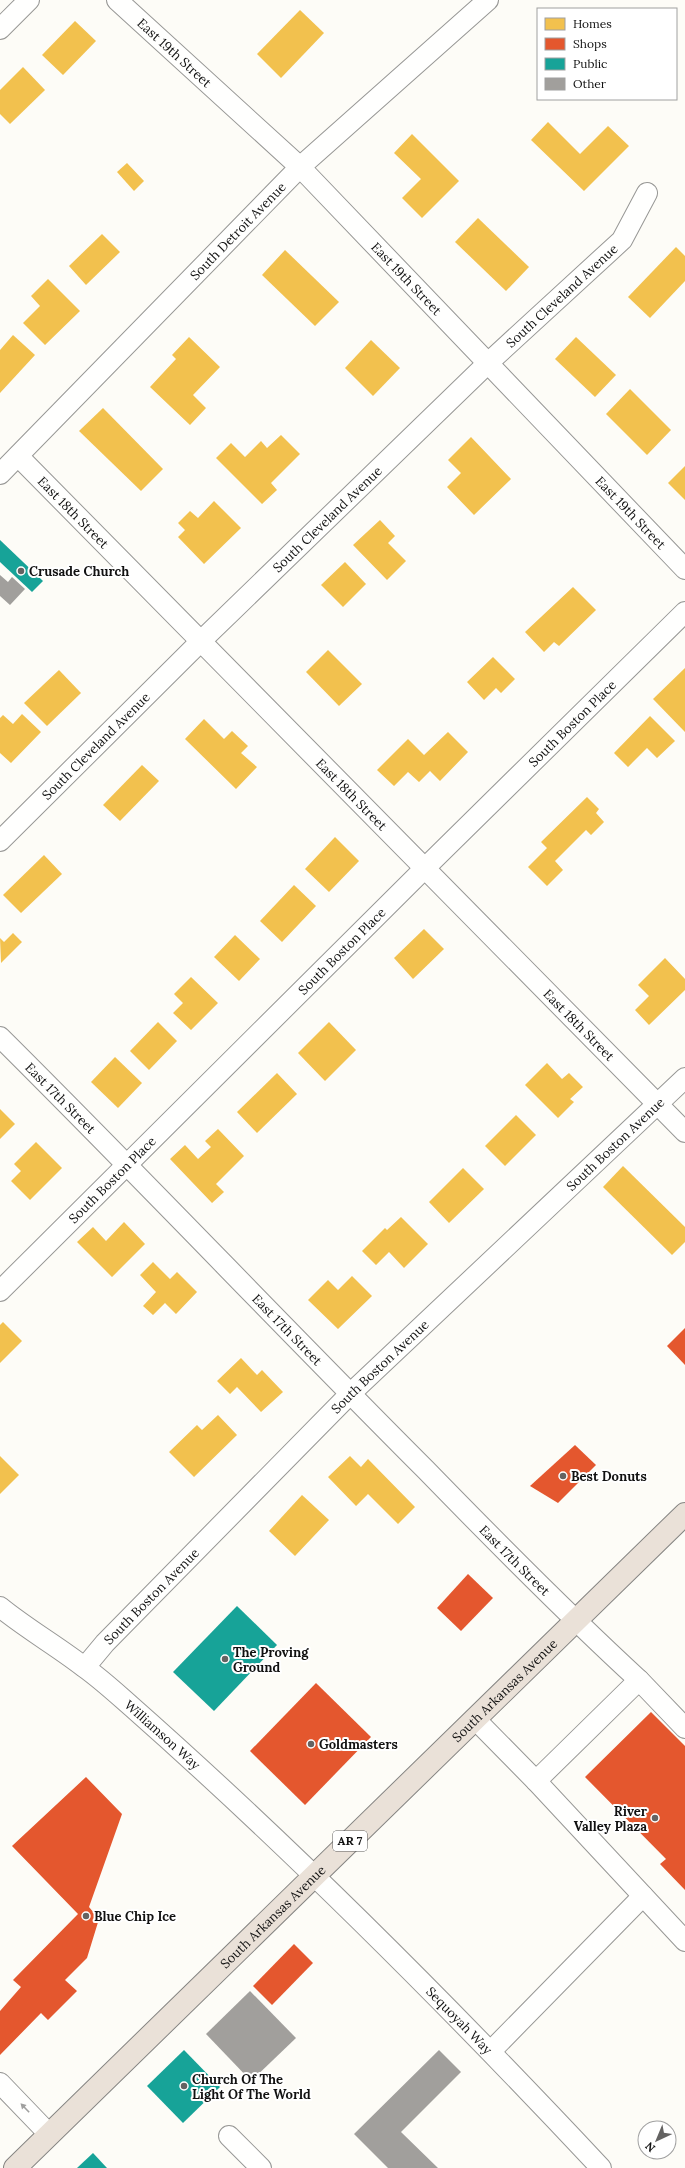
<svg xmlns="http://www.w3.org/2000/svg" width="685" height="2168" font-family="Lora,serif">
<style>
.homes{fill:#f2c14e}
.shops{fill:#e4572e}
.public{fill:#17a398}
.building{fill:#a19f9c}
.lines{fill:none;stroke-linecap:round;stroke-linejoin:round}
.minor-casing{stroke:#979795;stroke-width:22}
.highway-casing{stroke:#858482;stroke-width:24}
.minor{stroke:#fffffe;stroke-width:20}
.highway{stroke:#eae1d8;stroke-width:22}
.oneway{fill:#a0a09f}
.poi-dot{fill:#646362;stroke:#fff;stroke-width:1.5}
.labels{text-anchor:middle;stroke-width:4;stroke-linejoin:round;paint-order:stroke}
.shield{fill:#fff;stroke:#585858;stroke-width:1}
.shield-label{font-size:12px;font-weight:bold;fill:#111}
.street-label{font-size:13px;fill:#111;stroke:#fff}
.poi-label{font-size:13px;font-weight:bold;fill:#111;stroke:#fff;text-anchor:start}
</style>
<rect width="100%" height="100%" fill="#fdfcf7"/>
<!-- homes -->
<g class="homes">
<path d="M 300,10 L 324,33 L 281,78 L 257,54 Z"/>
<path d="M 75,21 L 96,41 L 63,75 L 42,55 Z"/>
<path d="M 23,67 L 45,90 L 10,124 L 0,114 L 0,90 Z"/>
<path d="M 548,122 L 580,154 L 608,126 L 629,146 L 584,191 L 531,140 Z"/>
<path d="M 412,134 L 459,181 L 422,218 L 402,198 L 421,179 L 394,153 Z"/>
<path d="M 127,163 L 144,181 L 134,191 L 117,172 Z"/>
<path d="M 478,218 L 529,267 L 506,291 L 455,242 Z"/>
<path d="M 102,234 L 120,252 L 86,285 L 69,266 Z"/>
<path d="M 676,247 L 685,256 L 685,281 L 650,318 L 628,297 Z"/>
<path d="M 285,250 L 339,302 L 315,326 L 262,275 Z"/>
<path d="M 48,279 L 80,311 L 45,345 L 23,323 L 40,306 L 31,296 Z"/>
<path d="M 13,335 L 35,355 L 0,393 L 0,350 Z"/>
<path d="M 189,337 L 220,367 L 193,395 L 206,408 L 190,425 L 150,387 L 176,359 L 172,355 Z"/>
<path d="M 576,337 L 616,375 L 595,397 L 555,359 Z"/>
<path d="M 371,340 L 400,368 L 373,396 L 345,368 Z"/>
<path d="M 630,389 L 671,430 L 647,455 L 606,414 Z"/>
<path d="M 103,408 L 163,469 L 141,491 L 79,431 Z"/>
<path d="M 281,435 L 300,454 L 271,483 L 277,490 L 262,504 L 216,458 L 231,443 L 245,457 L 261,441 L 267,448 Z"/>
<path d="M 471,437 L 511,479 L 474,515 L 447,487 L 461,473 L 448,460 Z"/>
<path d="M 685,466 L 685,500 L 668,483 Z"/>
<path d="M 214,501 L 241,528 L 204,564 L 178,537 L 185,530 L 178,523 L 190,511 L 198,518 Z"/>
<path d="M 380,520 L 395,536 L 388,543 L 406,561 L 387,580 L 353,545 Z"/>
<path d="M 345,562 L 366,584 L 343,607 L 321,585 Z"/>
<path d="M 573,587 L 596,610 L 559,646 L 554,642 L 544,652 L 525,632 Z"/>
<path d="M 328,650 L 362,684 L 339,706 L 306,672 Z"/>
<path d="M 493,657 L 515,679 L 501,693 L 496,688 L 484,700 L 467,682 Z"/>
<path d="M 685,668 L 685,732 L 653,699 Z"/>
<path d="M 59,670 L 81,693 L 47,726 L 24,703 Z"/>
<path d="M 22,714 L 41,732 L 11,763 L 0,753 L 0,718 L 3,715 L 13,724 Z"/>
<path d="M 650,716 L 675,741 L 657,758 L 647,748 L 628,767 L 614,753 Z"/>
<path d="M 204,719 L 224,739 L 232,731 L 248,746 L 241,753 L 257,767 L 236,789 L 185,739 Z"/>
<path d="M 448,732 L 468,752 L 440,781 L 430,771 L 419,782 L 408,772 L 394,786 L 377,770 L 408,739 L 424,755 Z"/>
<path d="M 142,765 L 159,781 L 120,821 L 103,805 Z"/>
<path d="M 587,797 L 599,809 L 596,813 L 604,822 L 591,835 L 586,830 L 555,861 L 563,870 L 547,886 L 528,867 L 547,848 L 541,842 Z"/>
<path d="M 335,837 L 359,861 L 329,892 L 305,869 Z"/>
<path d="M 44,855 L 62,874 L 21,913 L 3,895 Z"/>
<path d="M 294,885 L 316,906 L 282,942 L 260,921 Z"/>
<path d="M 424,929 L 444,949 L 413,979 L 394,958 Z"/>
<path d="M 13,933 L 22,942 L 1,963 L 0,938 L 4,942 Z"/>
<path d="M 235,935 L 260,959 L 239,981 L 214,957 Z"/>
<path d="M 665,958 L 685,979 L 685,990 L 649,1025 L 635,1010 L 649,996 L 638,985 Z"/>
<path d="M 191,977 L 218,1003 L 191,1030 L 173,1013 L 183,1003 L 174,994 Z"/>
<path d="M 158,1022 L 177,1041 L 149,1070 L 130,1051 Z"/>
<path d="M 329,1022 L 356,1050 L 325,1081 L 298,1053 Z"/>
<path d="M 115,1057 L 142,1083 L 118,1108 L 91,1082 Z"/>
<path d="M 547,1063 L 562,1079 L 569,1073 L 583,1087 L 570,1099 L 574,1102 L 558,1118 L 525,1085 Z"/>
<path d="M 277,1073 L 297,1094 L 257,1133 L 237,1112 Z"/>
<path d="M 0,1109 L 15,1124 L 0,1139 Z"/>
<path d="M 516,1115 L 536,1135 L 505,1166 L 485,1146 Z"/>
<path d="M 218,1129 L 244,1156 L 216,1184 L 224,1192 L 212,1203 L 170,1159 L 185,1145 L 198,1159 L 211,1147 L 205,1141 Z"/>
<path d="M 36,1142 L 62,1168 L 30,1200 L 11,1181 L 21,1171 L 14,1164 Z"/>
<path d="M 623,1166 L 685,1227 L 685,1242 L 672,1255 L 603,1187 Z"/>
<path d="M 463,1168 L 484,1189 L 449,1223 L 429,1202 Z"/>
<path d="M 401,1217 L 428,1244 L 404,1268 L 389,1252 L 376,1265 L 362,1251 L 385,1228 L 387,1230 Z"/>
<path d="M 124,1222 L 145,1244 L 112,1277 L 77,1242 L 93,1227 L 106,1241 Z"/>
<path d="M 153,1262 L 170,1279 L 177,1272 L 197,1292 L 176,1314 L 165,1303 L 153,1315 L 143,1306 L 156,1292 L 140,1275 Z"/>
<path d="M 352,1276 L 372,1296 L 338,1329 L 308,1300 L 328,1280 L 338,1290 Z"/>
<path d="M 3,1322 L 22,1341 L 0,1363 L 0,1325 Z"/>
<path d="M 241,1358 L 257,1375 L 262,1370 L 283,1392 L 261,1412 L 237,1387 L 230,1394 L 217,1381 Z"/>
<path d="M 218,1415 L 237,1435 L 194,1477 L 169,1452 L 197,1425 L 202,1430 Z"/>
<path d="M 0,1456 L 19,1475 L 0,1494 Z"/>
<path d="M 350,1456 L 361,1467 L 368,1459 L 415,1507 L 398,1524 L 368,1494 L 356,1506 L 328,1477 Z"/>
<path d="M 302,1495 L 329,1520 L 295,1556 L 269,1531 Z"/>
</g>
<!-- shops -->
<g class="shops">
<path d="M 685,1328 L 685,1365 L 667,1346 Z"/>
<path d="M 575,1445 L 596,1465 L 558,1503 L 530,1486 Z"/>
<path d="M 468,1574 L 493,1598 L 461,1631 L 437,1608 Z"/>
<path d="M 316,1683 L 371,1737 L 305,1805 L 250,1751 Z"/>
<path d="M 651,1712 L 685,1746 L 685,1890 L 660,1864 L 666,1859 L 585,1777 Z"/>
<path d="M 86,1777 L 122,1814 L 89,1907 L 99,1919 L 87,1958 L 65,1980 L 77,1991 L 48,2020 L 41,2013 L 0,2055 L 0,2011 L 21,1987 L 13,1980 L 78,1914 L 12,1846 Z"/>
<path d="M 294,1944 L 313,1963 L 272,2005 L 253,1986 Z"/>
</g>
<!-- public -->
<g class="public">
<path d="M 0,540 L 43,581 L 32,592 L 0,562 Z"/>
<path d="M 237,1606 L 277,1645 L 214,1711 L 173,1672 Z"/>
<path d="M 184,2050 L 220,2087 L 183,2123 L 147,2086 Z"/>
<path d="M 93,2153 L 107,2168 L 77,2168 Z"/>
</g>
<!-- building -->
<g class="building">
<path d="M 0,575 L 8,582 L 12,577 L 25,589 L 10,605 L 0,596 Z"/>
<path d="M 250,1991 L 296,2038 L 251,2081 L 206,2034 Z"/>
<path d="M 439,2050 L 461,2072 L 401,2132 L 438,2168 L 388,2168 L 354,2134 Z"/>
</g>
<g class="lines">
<!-- minor casing -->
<g class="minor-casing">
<g id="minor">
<path id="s1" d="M 117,0 L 300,167 L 685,569"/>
<path d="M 0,29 L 29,0"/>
<path id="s2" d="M 18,456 L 685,1132"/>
<path id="s3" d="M 0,474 L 300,167 L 488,0"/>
<path id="s4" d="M 0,841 L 201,641 L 488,363 L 622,240 L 647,193"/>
<path id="s5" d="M 0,1037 C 143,1179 282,1326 425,1469 C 495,1541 565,1612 639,1680"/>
<path id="s6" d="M 0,1291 L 425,868 L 685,612"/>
<path id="s7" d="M 0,1607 C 27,1629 57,1646 84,1667 C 101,1679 116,1693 132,1707 C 296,1852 451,2008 601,2168"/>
<path id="s8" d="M 85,1667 L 105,1643 L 350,1394 L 685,1078"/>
<path d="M 475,1719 L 536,1781"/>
<path d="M 685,1728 L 639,1680 L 536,1781 L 685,1941"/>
<path d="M 491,2051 L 643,1896"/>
<path d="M 0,2083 L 49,2134"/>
<path d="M 229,2136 L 261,2168"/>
</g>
</g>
<!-- highway casing -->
<g class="highway-casing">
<g id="highway">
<path id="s9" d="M 15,2168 L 685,1514"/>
</g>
</g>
<!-- minor -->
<use href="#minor" class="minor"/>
<!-- highway -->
<use href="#highway" class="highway"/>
</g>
<!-- one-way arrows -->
<defs><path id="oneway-solid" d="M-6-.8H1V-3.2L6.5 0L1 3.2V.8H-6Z"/></defs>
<use class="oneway" href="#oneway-solid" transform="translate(25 2108) rotate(-134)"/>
<!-- markers -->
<g class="poi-dot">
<circle cx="21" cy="571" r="4"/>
<circle cx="563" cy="1476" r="4"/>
<circle cx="225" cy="1659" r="4"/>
<circle cx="311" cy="1744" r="4"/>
<circle cx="655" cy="1818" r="4"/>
<circle cx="86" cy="1916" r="4"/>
<circle cx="184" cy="2086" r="4"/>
</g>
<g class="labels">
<!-- shield labels -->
<rect class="shield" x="333" y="1831" width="34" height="20" rx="3"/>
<g class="shield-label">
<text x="350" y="1845">AR 7</text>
</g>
<!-- street labels -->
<g class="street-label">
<text dy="5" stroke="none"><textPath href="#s1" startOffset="78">East 19th Street</textPath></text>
<text dy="5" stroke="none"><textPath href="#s3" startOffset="340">South Detroit Avenue</textPath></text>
<text dy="5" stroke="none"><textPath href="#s1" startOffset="402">East 19th Street</textPath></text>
<text dy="5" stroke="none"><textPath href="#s4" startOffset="783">South Cleveland Avenue</textPath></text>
<text dy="5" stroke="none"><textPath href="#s2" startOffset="79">East 18th Street</textPath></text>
<text dy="5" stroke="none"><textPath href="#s1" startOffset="726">East 19th Street</textPath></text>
<text dy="5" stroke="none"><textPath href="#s4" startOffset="459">South Cleveland Avenue</textPath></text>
<text dy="5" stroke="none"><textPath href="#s6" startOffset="806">South Boston Place</textPath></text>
<text dy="5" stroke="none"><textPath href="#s4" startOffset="135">South Cleveland Avenue</textPath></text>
<text dy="5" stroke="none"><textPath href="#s2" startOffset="475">East 18th Street</textPath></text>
<text dy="5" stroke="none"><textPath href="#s6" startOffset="482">South Boston Place</textPath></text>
<text dy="5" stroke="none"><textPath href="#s2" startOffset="799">East 18th Street</textPath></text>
<text dy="5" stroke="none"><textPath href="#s5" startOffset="86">East 17th Street</textPath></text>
<text dy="5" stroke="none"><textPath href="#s8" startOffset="745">South Boston Avenue</textPath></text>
<text dy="5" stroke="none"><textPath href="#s6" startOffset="158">South Boston Place</textPath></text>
<text dy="5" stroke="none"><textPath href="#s5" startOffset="410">East 17th Street</textPath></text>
<text dy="5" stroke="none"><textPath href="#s8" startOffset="421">South Boston Avenue</textPath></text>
<text dy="5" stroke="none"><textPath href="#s5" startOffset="734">East 17th Street</textPath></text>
<text dy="5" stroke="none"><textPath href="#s8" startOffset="97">South Boston Avenue</textPath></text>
<text dy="5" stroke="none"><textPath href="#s9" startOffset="684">South Arkansas Avenue</textPath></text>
<text dy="5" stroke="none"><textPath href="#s7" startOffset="207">Williamson Way</textPath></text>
<text dy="5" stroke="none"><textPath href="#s9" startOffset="360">South Arkansas Avenue</textPath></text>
<text dy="5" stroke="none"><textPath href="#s7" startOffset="619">Sequoyah Way</textPath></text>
</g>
<!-- poi labels -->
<g class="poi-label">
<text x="29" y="576">Crusade Church</text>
<text x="571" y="1481">Best Donuts</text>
<text x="233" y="1657">The Proving<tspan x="233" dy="15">Ground</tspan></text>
<text x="319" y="1749">Goldmasters</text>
<text x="647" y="1816" text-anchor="end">River<tspan x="647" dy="15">Valley Plaza</tspan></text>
<text x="94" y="1921">Blue Chip Ice</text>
<text x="192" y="2084">Church Of The<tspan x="192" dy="15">Light Of The World</tspan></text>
</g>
</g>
<!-- legend -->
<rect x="537" y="8" width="140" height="92" fill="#ffffff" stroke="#a0a0a0"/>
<rect x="545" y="18" width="20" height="12" fill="#f2c14e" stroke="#a0a0a0"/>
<text x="573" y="28" font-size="12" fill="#111111">Homes</text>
<rect x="545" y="38" width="20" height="12" fill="#e4572e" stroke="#a0a0a0"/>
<text x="573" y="48" font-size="12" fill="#111111">Shops</text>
<rect x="545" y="58" width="20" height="12" fill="#17a398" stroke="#a0a0a0"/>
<text x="573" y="68" font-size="12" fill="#111111">Public</text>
<rect x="545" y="78" width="20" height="12" fill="#a19f9c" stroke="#a0a0a0"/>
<text x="573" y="88" font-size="12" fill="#111111">Other</text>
<!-- north arrow -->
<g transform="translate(657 2140) rotate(224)"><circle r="19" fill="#ffffff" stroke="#a0a0a0"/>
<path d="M0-3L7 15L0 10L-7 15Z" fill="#646362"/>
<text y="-6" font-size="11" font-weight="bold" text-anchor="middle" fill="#111111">N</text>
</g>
</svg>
